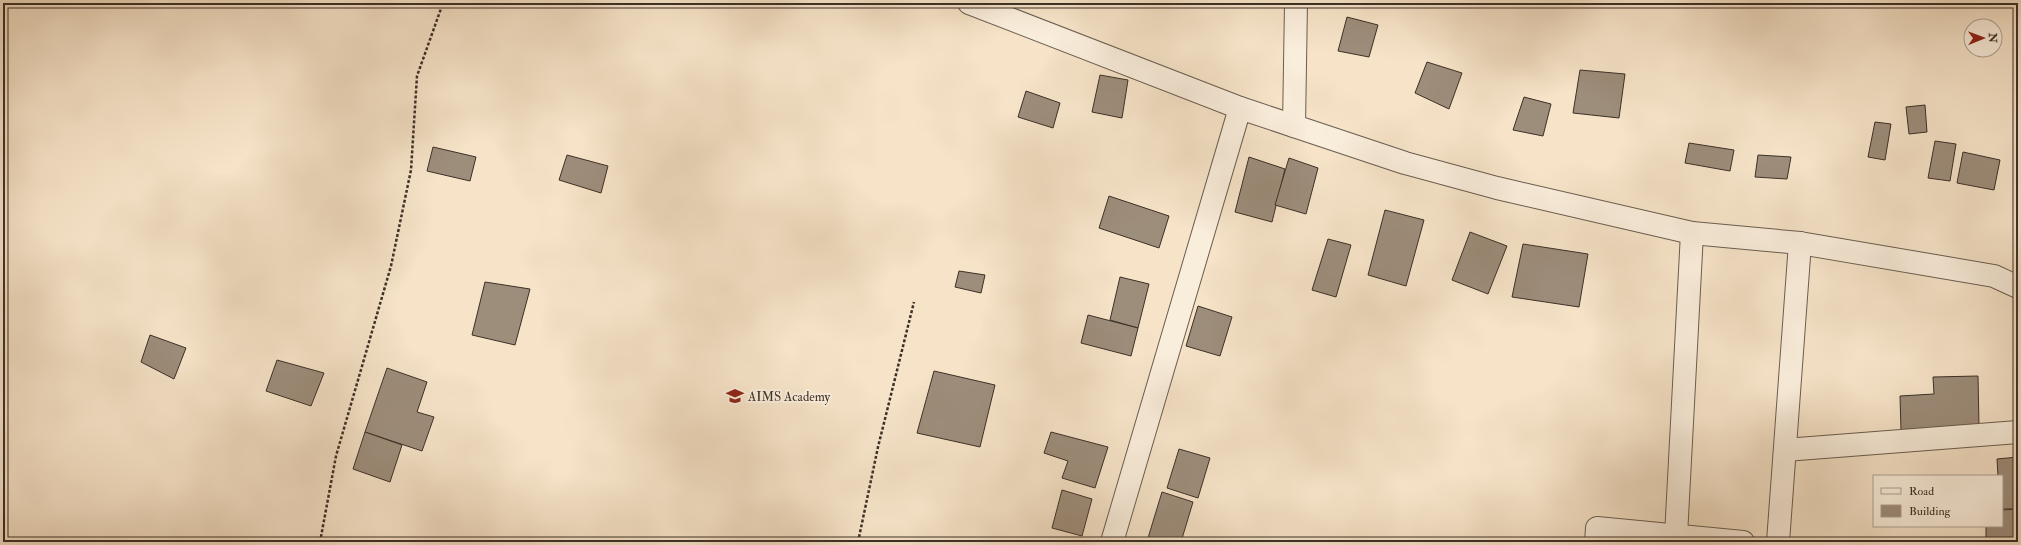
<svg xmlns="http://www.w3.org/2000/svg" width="2021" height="545" font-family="'IM FELL Double Pica',serif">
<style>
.building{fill:#9d8d7b;stroke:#3c3027}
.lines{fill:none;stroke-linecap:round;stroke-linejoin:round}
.minor-casing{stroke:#6a5d4f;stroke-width:24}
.tertiary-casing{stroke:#6a5d4f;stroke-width:24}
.path{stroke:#3c3027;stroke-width:2.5;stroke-dasharray:3 2;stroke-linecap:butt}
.minor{stroke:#f9eddb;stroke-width:22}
.tertiary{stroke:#f9eddb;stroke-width:22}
.labels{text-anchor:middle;stroke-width:4;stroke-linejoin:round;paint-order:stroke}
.poi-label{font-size:13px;fill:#3c3027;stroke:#f9eddb;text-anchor:start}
</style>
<rect width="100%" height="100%" fill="#f6e3c8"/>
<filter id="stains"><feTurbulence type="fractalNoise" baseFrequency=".005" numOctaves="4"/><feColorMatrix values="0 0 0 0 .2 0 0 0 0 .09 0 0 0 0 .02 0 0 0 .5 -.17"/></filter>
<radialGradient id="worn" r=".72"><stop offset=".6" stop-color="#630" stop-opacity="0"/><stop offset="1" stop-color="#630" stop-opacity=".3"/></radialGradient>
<!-- building -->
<g class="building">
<path d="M 1347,17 L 1378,25 L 1369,57 L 1338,51 Z"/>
<path d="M 1427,62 L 1462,73 L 1449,109 L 1415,93 Z"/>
<path d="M 1580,70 L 1625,74 L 1619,118 L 1573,113 Z"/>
<path d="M 1100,75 L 1128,80 L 1122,118 L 1092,112 Z"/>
<path d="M 1026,91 L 1060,103 L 1053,128 L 1018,117 Z"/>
<path d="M 1524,97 L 1551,104 L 1543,136 L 1513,130 Z"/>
<path d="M 1925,105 L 1927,132 L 1909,134 L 1906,107 Z"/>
<path d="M 1875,122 L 1891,124 L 1885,160 L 1868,157 Z"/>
<path d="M 1935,141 L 1956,144 L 1950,181 L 1928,178 Z"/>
<path d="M 1689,143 L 1734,150 L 1730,171 L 1685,163 Z"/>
<path d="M 433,147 L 476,157 L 470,181 L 427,171 Z"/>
<path d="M 1963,152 L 2000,160 L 1994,190 L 1957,183 Z"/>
<path d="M 567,155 L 608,166 L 601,193 L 559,180 Z"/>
<path d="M 1758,155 L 1791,157 L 1787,179 L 1755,177 Z"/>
<path d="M 1249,157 L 1285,169 L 1272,222 L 1235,212 Z"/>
<path d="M 1289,158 L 1318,168 L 1306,214 L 1275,205 Z"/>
<path d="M 1109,196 L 1169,216 L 1159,248 L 1099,228 Z"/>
<path d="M 1385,210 L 1424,220 L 1406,286 L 1368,275 Z"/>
<path d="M 1470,232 L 1507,246 L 1488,294 L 1452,280 Z"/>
<path d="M 1328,239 L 1351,245 L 1336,297 L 1312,290 Z"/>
<path d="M 1523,244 L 1588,254 L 1579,307 L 1512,297 Z"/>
<path d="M 959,271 L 985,275 L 981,293 L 955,287 Z"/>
<path d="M 1120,277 L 1149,284 L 1138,328 L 1110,320 Z"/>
<path d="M 485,282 L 530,289 L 515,345 L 472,335 Z"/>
<path d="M 1198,306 L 1232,317 L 1220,356 L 1186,346 Z"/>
<path d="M 1088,315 L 1138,328 L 1131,356 L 1081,343 Z"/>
<path d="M 150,335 L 186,348 L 174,379 L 141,362 Z"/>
<path d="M 277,360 L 324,373 L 311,406 L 266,391 Z"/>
<path d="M 387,368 L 427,382 L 417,412 L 434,417 L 422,451 L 365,432 Z"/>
<path d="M 934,371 L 995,385 L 980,447 L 917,433 Z"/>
<path d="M 1978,376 L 1979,427 L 1901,430 L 1900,396 L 1934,394 L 1933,377 Z"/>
<path d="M 365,432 L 402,445 L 390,482 L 353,469 Z"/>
<path d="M 1051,432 L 1108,447 L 1095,488 L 1062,478 L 1068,461 L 1044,453 Z"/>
<path d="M 1179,449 L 1210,458 L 1198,498 L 1167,488 Z"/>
<path d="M 2018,457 L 2018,509 L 2002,509 L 2002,476 L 1998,476 L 1997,459 Z"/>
<path d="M 1062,490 L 1092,499 L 1082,536 L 1052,528 Z"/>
<path d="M 1162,492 L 1193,502 L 1181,542 L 1162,542 L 1148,538 Z"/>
<path d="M 2018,509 L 2018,542 L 1986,542 L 1986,526 L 2002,526 L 2002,510 Z"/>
</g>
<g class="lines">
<!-- minor casing -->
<g class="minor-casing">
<g id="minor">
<path d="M 969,3 L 1240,108 L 1294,126"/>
<path d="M 1785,450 L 2018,432"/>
<path d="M 1676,536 L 1692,233"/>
<path d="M 1112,542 L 1240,108"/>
<path d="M 1596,542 L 1597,528 L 1743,542"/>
<path d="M 1778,542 L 1800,243"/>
</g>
</g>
<!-- tertiary casing -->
<g class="tertiary-casing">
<path id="tertiary" d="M 1296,3 L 1294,126 L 1405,163 L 1497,188 L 1692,233 L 1800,243 L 1994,276 L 2018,287"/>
</g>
<!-- path -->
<g class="path">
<path d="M 320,542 L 336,456 L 391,266 L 411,170 L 417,76 L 443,3"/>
<path d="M 858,542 L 878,447 L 914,302"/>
</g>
<!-- minor -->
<use href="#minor" class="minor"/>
<!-- tertiary -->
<use href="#tertiary" class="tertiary"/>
</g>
<!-- icons -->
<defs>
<g id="school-bare" transform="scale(1.38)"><path d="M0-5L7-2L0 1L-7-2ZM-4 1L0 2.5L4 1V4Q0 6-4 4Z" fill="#8f2418" stroke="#f9eddb" stroke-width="2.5" paint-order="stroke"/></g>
</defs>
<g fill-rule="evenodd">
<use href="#school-bare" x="735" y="396"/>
</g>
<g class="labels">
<!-- poi labels -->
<g class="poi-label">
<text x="748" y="401">AIMS Academy</text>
</g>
</g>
<!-- margin -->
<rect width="2021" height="545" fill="none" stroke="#f6e3c8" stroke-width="16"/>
<rect x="4" y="4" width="2013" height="537" fill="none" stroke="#3c3027" stroke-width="2"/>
<rect x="8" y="8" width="2005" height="529" fill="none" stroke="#3c3027"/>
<!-- legend -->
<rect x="1873" y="475" width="130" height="52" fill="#f9eddb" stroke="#ada193"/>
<rect x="1881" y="488" width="20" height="6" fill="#f9eddb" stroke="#ada193"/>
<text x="1909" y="495" font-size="12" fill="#3c3027">Road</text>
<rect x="1881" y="505" width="20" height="12" fill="#9d8d7b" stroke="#ada193"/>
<text x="1909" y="515" font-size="12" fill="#3c3027">Building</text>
<!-- north arrow -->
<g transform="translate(1983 38) rotate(89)"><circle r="19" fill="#f9eddb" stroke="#ada193"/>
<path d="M0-3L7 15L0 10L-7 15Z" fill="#8f2418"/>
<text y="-6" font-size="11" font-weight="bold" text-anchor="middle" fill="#3c3027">N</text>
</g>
<rect width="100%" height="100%" filter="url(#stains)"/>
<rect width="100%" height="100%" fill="url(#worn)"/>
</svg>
